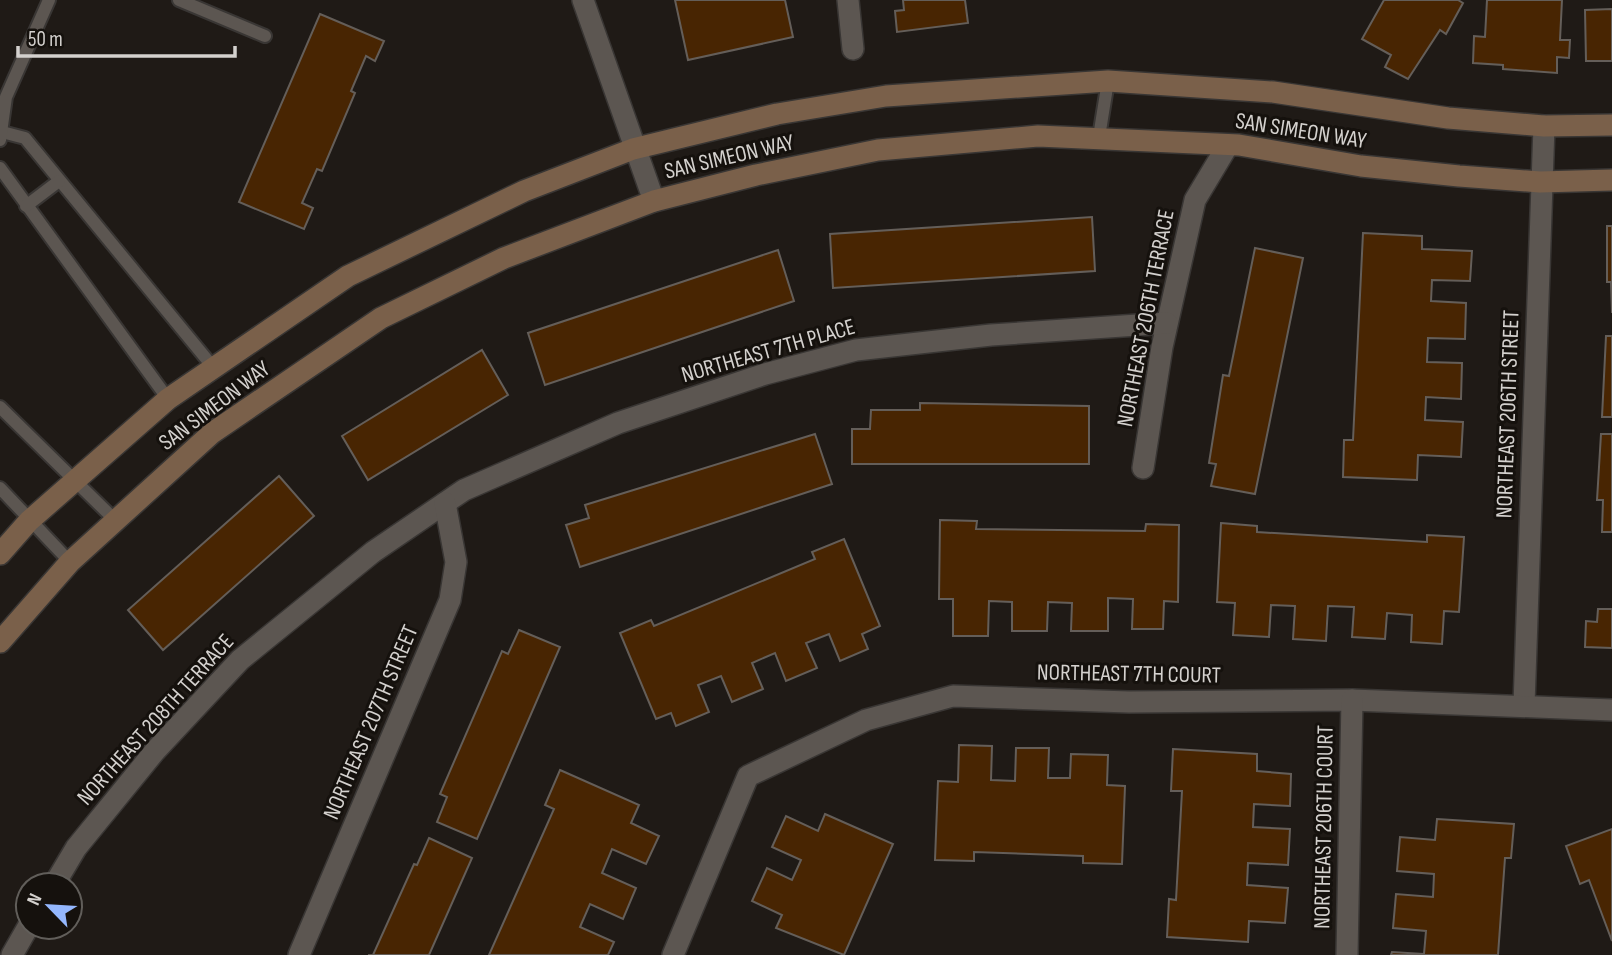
<svg xmlns="http://www.w3.org/2000/svg" width="1612" height="955" font-family="'Sofia Sans Condensed',sans-serif">
<style>
.building{fill:#482502;stroke:#645e59;stroke-width:2}
.lines{fill:none;stroke-linecap:round;stroke-linejoin:round}
.lane-casing{stroke:#393634;stroke-width:16}
.street-casing{stroke:#393634;stroke-width:24}
.secondary-casing{stroke:#393634;stroke-width:24}
.lane{stroke:#5c5651;stroke-width:12}
.street{stroke:#5c5651;stroke-width:21}
.secondary{stroke:#7a604a;stroke-width:21}
.labels{text-anchor:middle;stroke-width:6;stroke-linejoin:round;paint-order:stroke}
.street-label{font-size:23px;fill:#d4d1ce;stroke:#15110d}
</style>
<rect width="100%" height="100%" fill="#1f1a16"/>
<!-- building -->
<g class="building">
<path d="M 675,0 L 785,0 L 793,37 L 688,60 Z"/>
<path d="M 903,0 L 965,0 L 968,23 L 897,32 L 895,11 L 904,10 Z"/>
<path d="M 1384,0 L 1458,0 L 1463,3 L 1446,34 L 1440,30 L 1408,79 L 1385,67 L 1391,55 L 1362,39 Z"/>
<path d="M 1487,0 L 1562,0 L 1560,40 L 1570,40 L 1569,58 L 1557,57 L 1557,73 L 1503,69 L 1503,65 L 1473,63 L 1474,36 L 1485,37 Z"/>
<path d="M 1612,9 L 1612,61 L 1586,61 L 1585,10 Z"/>
<path d="M 320,14 L 384,41 L 375,61 L 366,56 L 351,91 L 355,93 L 322,171 L 317,169 L 302,203 L 313,208 L 304,229 L 239,202 Z"/>
<path d="M 1092,217 L 1095,271 L 833,288 L 830,234 Z"/>
<path d="M 1607,226 L 1612,226 L 1612,313 L 1611,282 L 1607,282 Z"/>
<path d="M 1363,233 L 1422,236 L 1422,249 L 1472,251 L 1470,281 L 1432,280 L 1431,301 L 1466,303 L 1465,339 L 1428,338 L 1427,362 L 1462,363 L 1461,399 L 1426,397 L 1425,420 L 1463,422 L 1461,457 L 1418,455 L 1417,480 L 1343,477 L 1344,440 L 1353,440 Z"/>
<path d="M 1255,248 L 1303,258 L 1255,494 L 1211,486 L 1216,464 L 1209,463 L 1223,375 L 1229,376 Z"/>
<path d="M 778,250 L 794,301 L 545,385 L 528,333 Z"/>
<path d="M 1606,336 L 1612,336 L 1612,417 L 1602,417 Z"/>
<path d="M 482,350 L 508,395 L 368,480 L 342,436 Z"/>
<path d="M 920,403 L 1089,406 L 1089,464 L 852,464 L 852,429 L 870,429 L 871,410 L 920,410 Z"/>
<path d="M 815,434 L 832,484 L 580,567 L 566,525 L 589,518 L 585,505 Z"/>
<path d="M 1601,434 L 1612,434 L 1612,532 L 1602,532 L 1603,500 L 1597,500 Z"/>
<path d="M 279,476 L 314,516 L 163,650 L 128,610 Z"/>
<path d="M 940,520 L 977,521 L 976,529 L 1145,531 L 1146,524 L 1179,525 L 1178,602 L 1164,601 L 1163,629 L 1132,629 L 1133,599 L 1108,598 L 1108,631 L 1071,631 L 1072,603 L 1048,602 L 1047,631 L 1012,631 L 1012,602 L 989,601 L 988,636 L 953,636 L 953,599 L 939,599 Z"/>
<path d="M 1221,523 L 1257,526 L 1257,532 L 1427,542 L 1427,535 L 1464,537 L 1459,612 L 1444,611 L 1442,644 L 1411,642 L 1412,615 L 1387,613 L 1385,639 L 1352,637 L 1354,607 L 1328,606 L 1326,641 L 1293,639 L 1295,606 L 1271,605 L 1269,637 L 1233,635 L 1235,603 L 1217,602 Z"/>
<path d="M 844,539 L 880,626 L 862,634 L 868,649 L 840,661 L 829,634 L 806,643 L 817,668 L 786,681 L 775,653 L 752,663 L 763,689 L 732,702 L 721,676 L 698,685 L 709,712 L 676,726 L 671,713 L 656,719 L 620,633 L 651,620 L 654,626 L 815,559 L 812,552 Z"/>
<path d="M 1598,609 L 1612,609 L 1612,648 L 1585,647 L 1586,621 L 1597,622 Z"/>
<path d="M 519,630 L 560,647 L 477,839 L 437,822 L 447,797 L 440,794 L 502,651 L 508,654 Z"/>
<path d="M 959,745 L 992,746 L 991,780 L 1015,781 L 1016,748 L 1049,748 L 1048,778 L 1070,778 L 1071,754 L 1108,755 L 1107,785 L 1125,786 L 1122,864 L 1083,863 L 1083,856 L 974,852 L 974,861 L 935,860 L 938,781 L 958,782 Z"/>
<path d="M 1173,749 L 1257,754 L 1257,771 L 1291,774 L 1290,806 L 1254,804 L 1253,827 L 1290,829 L 1288,865 L 1248,863 L 1247,885 L 1288,888 L 1285,923 L 1249,921 L 1248,942 L 1167,937 L 1169,899 L 1176,900 L 1182,791 L 1171,791 Z"/>
<path d="M 560,770 L 639,805 L 631,823 L 659,836 L 646,864 L 612,849 L 602,873 L 636,888 L 623,919 L 590,904 L 580,927 L 614,942 L 608,955 L 489,955 L 554,809 L 545,805 Z"/>
<path d="M 825,814 L 893,844 L 844,955 L 776,928 L 782,915 L 752,901 L 767,868 L 792,880 L 801,860 L 772,847 L 786,816 L 818,831 Z"/>
<path d="M 1437,819 L 1514,824 L 1511,858 L 1505,858 L 1498,955 L 1391,955 L 1392,952 L 1424,954 L 1426,931 L 1393,928 L 1396,894 L 1433,897 L 1434,874 L 1397,871 L 1400,837 L 1435,840 Z"/>
<path d="M 1612,829 L 1612,941 L 1589,880 L 1580,884 L 1566,846 Z"/>
<path d="M 429,838 L 472,858 L 429,955 L 368,955 L 373,955 L 414,864 L 417,865 Z"/>
</g>
<g class="lines">
<!-- lane casing -->
<g class="lane-casing">
<g id="lane">
<path d="M 179,0 L 265,36"/>
<path d="M 2,132 L 25,138 L 213,367"/>
<path d="M 1099,137 L 1108,81"/>
<path d="M 0,140 L 6,97 L 49,0"/>
<path d="M 0,168 L 168,399"/>
<path d="M 26,206 L 59,181"/>
<path d="M 0,407 L 114,519"/>
<path d="M 0,488 L 70,562"/>
</g>
</g>
<!-- street casing -->
<g class="street-casing">
<g id="street">
<path d="M 583,0 L 654,201"/>
<path d="M 848,0 L 853,49"/>
<path d="M 1143,468 L 1162,347 L 1195,200 L 1228,145"/>
<path d="M 1524,705 L 1544,126"/>
<path d="M 54,885 L 76,848 L 155,751 L 240,660 L 373,552 L 464,490 L 618,423 L 765,374 L 856,350 L 991,335 L 1167,323"/>
<path d="M 12,955 L 28,927"/>
<path d="M 299,955 L 450,600 L 456,562 L 445,503"/>
<path d="M 673,955 L 748,776 L 866,720 L 953,696 L 1129,702 L 1352,700 L 1612,710"/>
<path d="M 1347,955 L 1352,700"/>
</g>
</g>
<!-- secondary casing -->
<g class="secondary-casing">
<g id="secondary">
<path d="M 0,554 L 29,521 L 168,399 L 348,276 L 524,191 L 633,149 L 777,114 L 886,96 L 1108,81 L 1273,92 L 1448,118 L 1544,126 L 1612,125"/>
<path d="M 0,642 L 70,562 L 212,433 L 381,318 L 504,258 L 654,201 L 756,175 L 878,150 L 1038,136 L 1239,145 L 1361,166 L 1459,176 L 1540,182 L 1612,180"/>
</g>
</g>
<!-- lane -->
<use href="#lane" class="lane"/>
<!-- street -->
<use href="#street" class="street"/>
<!-- secondary -->
<use href="#secondary" class="secondary"/>
</g>
<g class="labels">
<!-- street labels -->
<g class="street-label">
<text transform="translate(1301 130) rotate(9)" y="8">SAN SIMEON WAY</text>
<text transform="translate(729 156) rotate(-13)" y="8">SAN SIMEON WAY</text>
<text transform="translate(1145 318) rotate(-79)" y="8">NORTHEAST 206TH TERRACE</text>
<text transform="translate(768 350) rotate(-16)" y="8">NORTHEAST 7TH PLACE</text>
<text transform="translate(214 405) rotate(-37)" y="8">SAN SIMEON WAY</text>
<text transform="translate(1507 414) rotate(-88)" y="8">NORTHEAST 206TH STREET</text>
<text transform="translate(1129 673) rotate(1)" y="8">NORTHEAST 7TH COURT</text>
<text transform="translate(155 719) rotate(-48)" y="8">NORTHEAST 208TH TERRACE</text>
<text transform="translate(370 722) rotate(-67)" y="8">NORTHEAST 207TH STREET</text>
<text transform="translate(1323 827) rotate(-89)" y="8">NORTHEAST 206TH COURT</text>
</g>
</g>
<!-- north arrow -->
<g transform="translate(49 906) rotate(295)"><circle r="33" fill="#15110d" stroke="#615e5a" stroke-width="2"/>
<path d="M0-5L12 26L0 18L-12 26Z" fill="#94b7fd"/>
<text y="-10" font-size="19" font-weight="bold" text-anchor="middle" fill="#d4d1ce">N</text>
</g>
<!-- scale -->
<path d="M18 46v10h217v-10" fill="none" stroke="#d4d1ce" stroke-width="3.5"/>
<text x="28" y="46" font-size="21" fill="#d4d1ce" stroke="#15110d" stroke-width="5" paint-order="stroke">50 m</text>
</svg>
